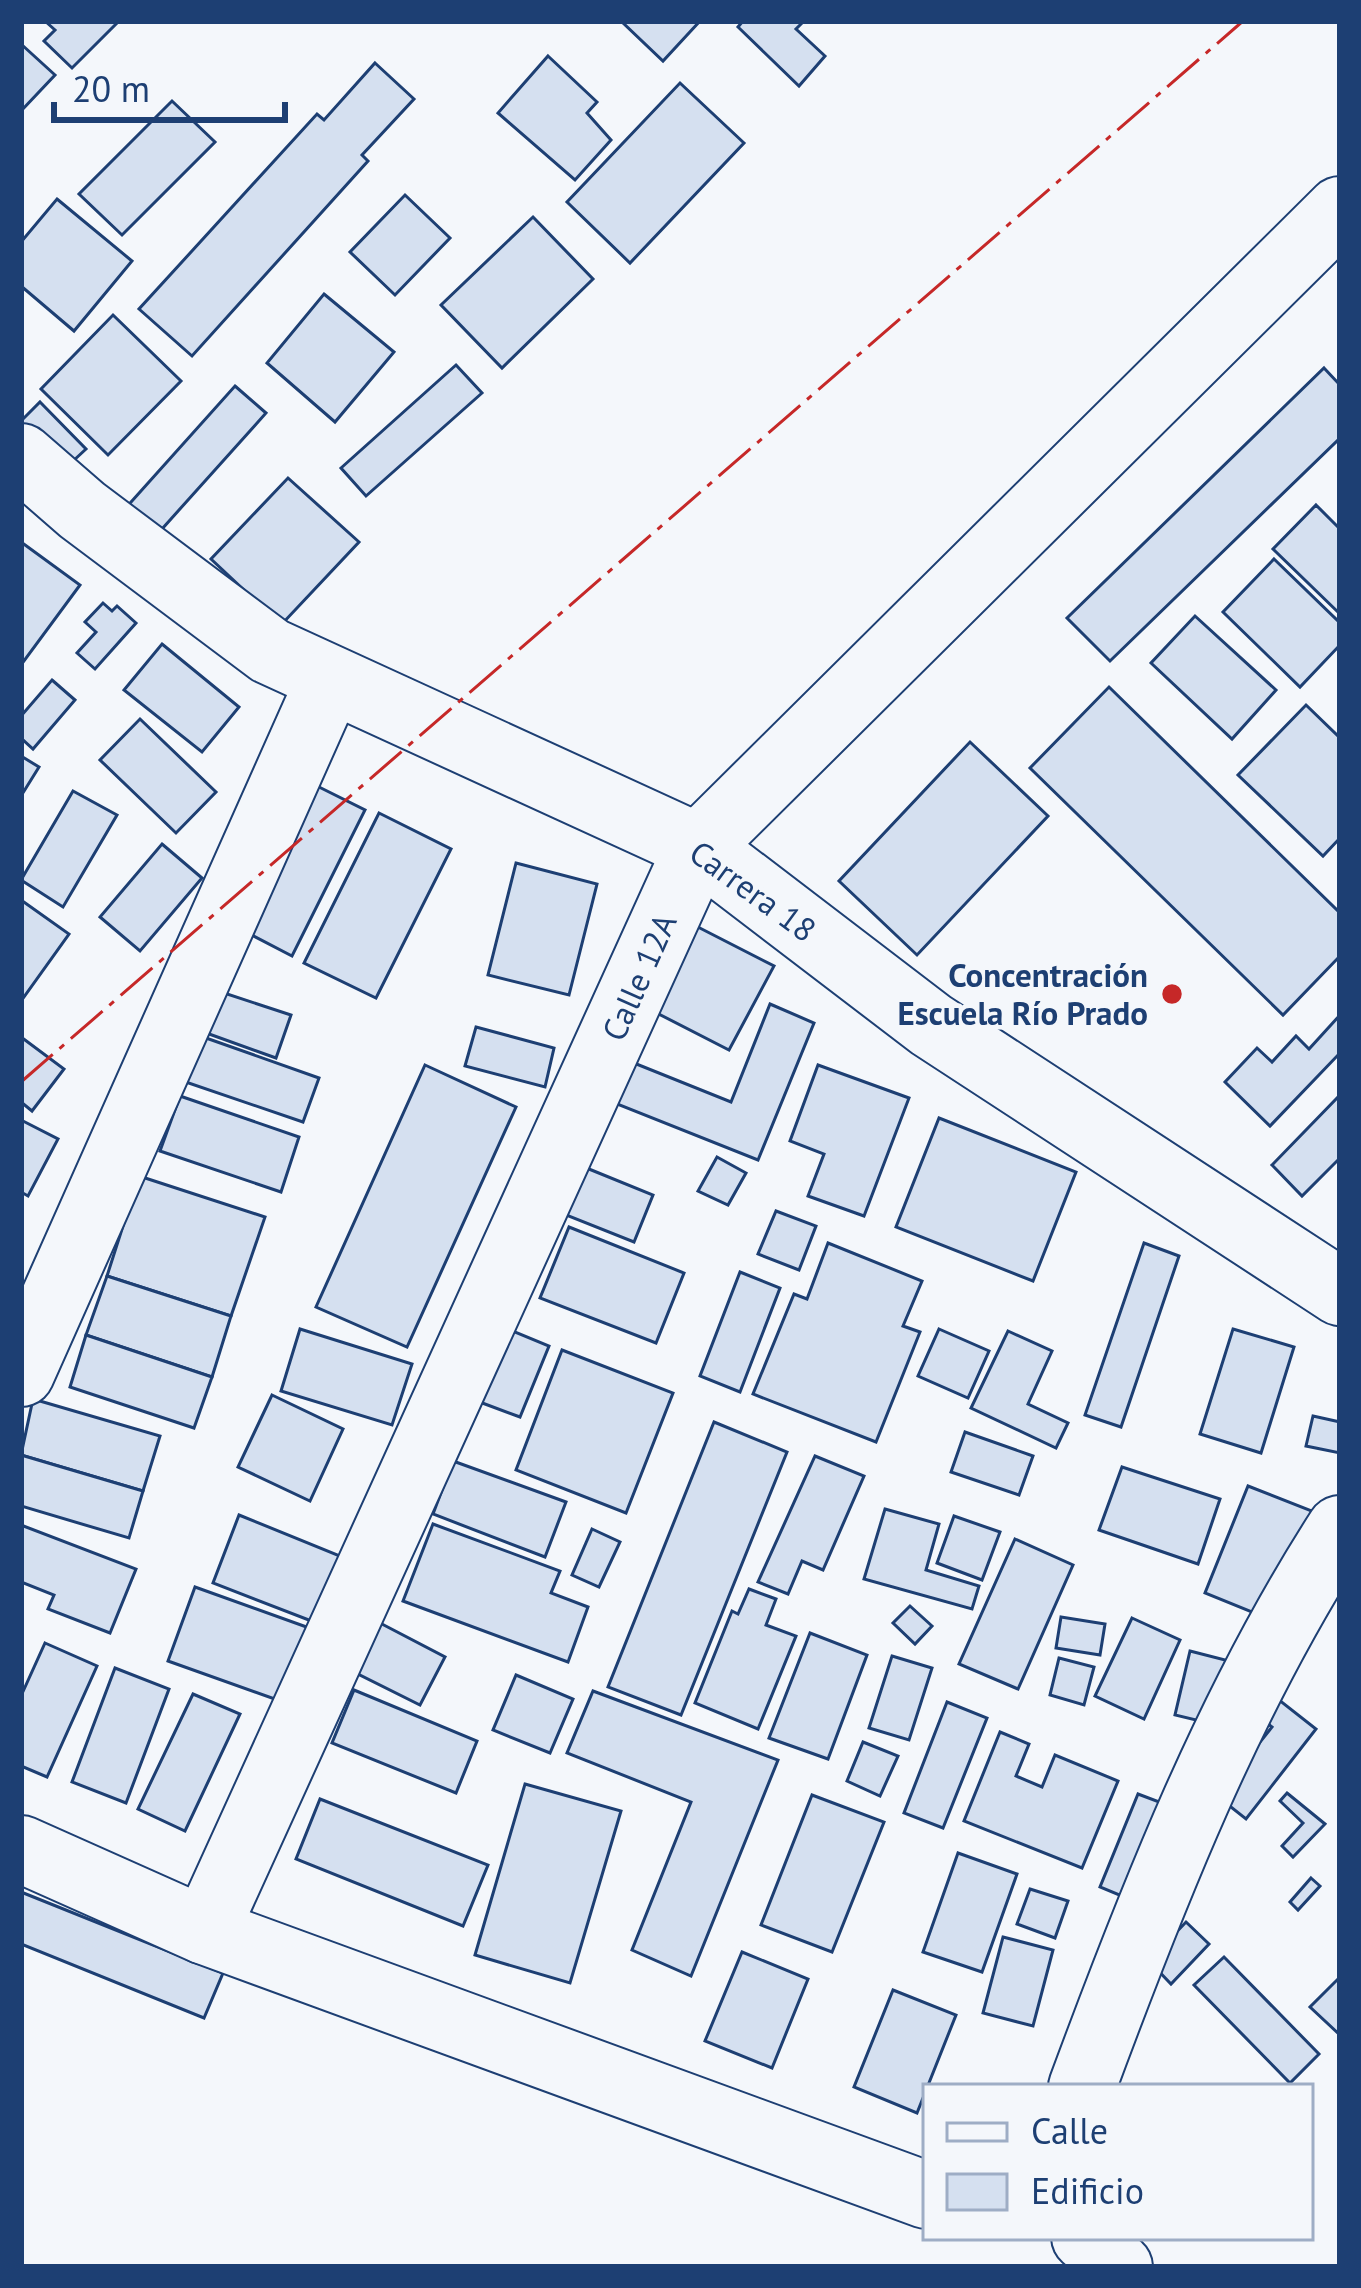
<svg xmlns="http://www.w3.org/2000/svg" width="1361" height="2288" font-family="'PT Sans',sans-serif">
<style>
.building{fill:#d5e0f0;stroke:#1d3f73;stroke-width:3}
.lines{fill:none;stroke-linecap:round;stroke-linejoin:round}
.street-casing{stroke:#1d3f73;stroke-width:70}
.street{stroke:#f4f7fb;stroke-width:66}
.power{stroke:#c62828;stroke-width:3;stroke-dasharray:42 9 6 9;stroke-linecap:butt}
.poi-dot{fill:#c62828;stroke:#f4f7fb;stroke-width:4.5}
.labels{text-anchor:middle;stroke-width:9;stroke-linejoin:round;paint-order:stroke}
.street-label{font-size:33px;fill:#1d3f73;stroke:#f4f7fb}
.poi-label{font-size:33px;font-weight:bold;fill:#1d3f73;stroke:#f4f7fb;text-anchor:end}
</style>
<rect width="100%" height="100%" fill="#f4f7fb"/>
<!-- building -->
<g class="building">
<path d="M 45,21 L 119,21 L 72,68 L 44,41 L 55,30 Z"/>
<path d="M 621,21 L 700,21 L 663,61 Z"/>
<path d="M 743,21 L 804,21 L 796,29 L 825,56 L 799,86 L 738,27 Z"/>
<path d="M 21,44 L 55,75 L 21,111 Z"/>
<path d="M 548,56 L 597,102 L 587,113 L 611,140 L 575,180 L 498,113 Z"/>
<path d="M 375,63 L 414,99 L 362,155 L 368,161 L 192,356 L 139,309 L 317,114 L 324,120 Z"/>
<path d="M 680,83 L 744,143 L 630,263 L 567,202 Z"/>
<path d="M 172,101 L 215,142 L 122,235 L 79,194 Z"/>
<path d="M 405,195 L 450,238 L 395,295 L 350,252 Z"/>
<path d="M 57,199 L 132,261 L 74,331 L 21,286 L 21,242 Z"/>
<path d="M 533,217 L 593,279 L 502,368 L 441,305 Z"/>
<path d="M 324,294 L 394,352 L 335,422 L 267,363 Z"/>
<path d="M 113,315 L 181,381 L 108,455 L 41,389 Z"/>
<path d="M 456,365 L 482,393 L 366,496 L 341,468 Z"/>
<path d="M 1324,368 L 1340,385 L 1340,438 L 1110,661 L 1067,618 Z"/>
<path d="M 235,386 L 266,413 L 153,539 L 123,511 Z"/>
<path d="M 40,402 L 86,449 L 59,474 L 21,436 L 21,421 Z"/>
<path d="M 288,478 L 359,542 L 281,625 L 211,559 Z"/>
<path d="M 1316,505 L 1340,529 L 1340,614 L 1273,549 Z"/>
<path d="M 21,542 L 80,585 L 21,665 Z"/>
<path d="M 1274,559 L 1340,623 L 1340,645 L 1300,687 L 1223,612 Z"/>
<path d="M 103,603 L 112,611 L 117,606 L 136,623 L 95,669 L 77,653 L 96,632 L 85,622 Z"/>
<path d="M 1195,616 L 1276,690 L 1232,739 L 1151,663 Z"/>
<path d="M 162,644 L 239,707 L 202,752 L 124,690 Z"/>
<path d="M 52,680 L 75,700 L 33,749 L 21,738 L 21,716 Z"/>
<path d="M 1109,687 L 1340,913 L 1340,956 L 1283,1015 L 1030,768 Z"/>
<path d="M 1306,705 L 1340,738 L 1340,838 L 1323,856 L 1238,775 Z"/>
<path d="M 140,719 L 216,792 L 176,833 L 100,760 Z"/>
<path d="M 970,742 L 1048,816 L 917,955 L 839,881 Z"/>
<path d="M 21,756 L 39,767 L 21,796 Z"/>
<path d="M 315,785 L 365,810 L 292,956 L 242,930 Z"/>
<path d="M 73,791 L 117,815 L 63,907 L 21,880 Z"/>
<path d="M 379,813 L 451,849 L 376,998 L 304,963 Z"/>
<path d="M 162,844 L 202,878 L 140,951 L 100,917 Z"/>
<path d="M 516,863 L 597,884 L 569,995 L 488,975 Z"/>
<path d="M 21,900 L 69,934 L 21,1001 Z"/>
<path d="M 692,924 L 774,966 L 729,1050 L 647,1008 Z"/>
<path d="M 212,989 L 291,1015 L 276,1058 L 198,1030 Z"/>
<path d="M 770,1004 L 814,1023 L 758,1160 L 617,1104 L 634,1063 L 731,1102 Z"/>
<path d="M 1340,1015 L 1340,1053 L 1270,1126 L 1225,1082 L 1257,1048 L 1272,1062 L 1296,1036 L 1309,1049 Z"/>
<path d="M 476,1027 L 554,1048 L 545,1087 L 465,1066 Z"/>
<path d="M 189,1032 L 319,1078 L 303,1122 L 174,1078 Z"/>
<path d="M 21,1037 L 64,1069 L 32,1111 L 21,1102 Z"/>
<path d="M 425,1065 L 516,1107 L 407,1347 L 316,1307 Z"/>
<path d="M 818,1065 L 909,1098 L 864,1216 L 808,1196 L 824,1154 L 790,1141 Z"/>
<path d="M 1340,1095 L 1340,1158 L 1302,1196 L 1272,1165 Z"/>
<path d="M 180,1096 L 299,1137 L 281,1192 L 160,1151 Z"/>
<path d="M 939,1118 L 1076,1172 L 1033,1281 L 896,1227 Z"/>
<path d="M 21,1120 L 58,1139 L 28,1196 L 21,1192 Z"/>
<path d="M 717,1157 L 746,1173 L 728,1205 L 698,1191 Z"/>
<path d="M 584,1167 L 653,1195 L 634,1242 L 566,1215 Z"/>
<path d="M 139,1176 L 265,1217 L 231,1316 L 107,1276 Z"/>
<path d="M 776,1211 L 816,1226 L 799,1270 L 758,1254 Z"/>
<path d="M 569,1227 L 684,1273 L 656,1343 L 540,1298 Z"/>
<path d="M 828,1243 L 922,1281 L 903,1326 L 920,1332 L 876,1442 L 753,1394 L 794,1294 L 807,1299 Z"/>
<path d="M 1144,1243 L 1179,1256 L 1121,1427 L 1085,1415 Z"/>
<path d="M 740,1272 L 780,1288 L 740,1392 L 700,1376 Z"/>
<path d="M 107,1276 L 231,1316 L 212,1377 L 86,1335 Z"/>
<path d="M 505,1328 L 549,1346 L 520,1417 L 477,1401 Z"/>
<path d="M 300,1329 L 412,1364 L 392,1425 L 281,1391 Z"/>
<path d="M 939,1329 L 989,1351 L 968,1398 L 918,1376 Z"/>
<path d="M 1233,1329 L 1294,1347 L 1261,1453 L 1200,1434 Z"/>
<path d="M 1008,1331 L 1052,1351 L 1028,1404 L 1068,1423 L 1056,1448 L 971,1408 Z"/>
<path d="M 86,1335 L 212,1377 L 194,1428 L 70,1387 Z"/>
<path d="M 562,1350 L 673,1393 L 626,1513 L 516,1470 Z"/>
<path d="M 272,1395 L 343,1429 L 310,1501 L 238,1467 Z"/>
<path d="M 33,1399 L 160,1436 L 143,1491 L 21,1455 Z"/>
<path d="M 1313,1416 L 1340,1422 L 1340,1453 L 1306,1446 Z"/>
<path d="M 714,1422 L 787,1452 L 681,1715 L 608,1687 Z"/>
<path d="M 965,1432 L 1033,1456 L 1019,1495 L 951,1472 Z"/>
<path d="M 21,1455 L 143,1491 L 129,1538 L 21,1506 Z"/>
<path d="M 815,1456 L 864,1476 L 823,1570 L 802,1561 L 788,1594 L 758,1582 Z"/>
<path d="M 453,1461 L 566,1502 L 545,1557 L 433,1514 Z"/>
<path d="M 1122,1467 L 1220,1499 L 1198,1564 L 1099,1530 Z"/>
<path d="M 1248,1486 L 1317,1513 L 1274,1621 L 1205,1593 Z"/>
<path d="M 885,1509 L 939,1524 L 926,1570 L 979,1586 L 972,1609 L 864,1579 Z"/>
<path d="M 239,1515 L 340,1556 L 314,1622 L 213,1583 Z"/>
<path d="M 954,1516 L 1000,1532 L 982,1580 L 937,1563 Z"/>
<path d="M 433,1524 L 560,1571 L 551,1593 L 588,1607 L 568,1662 L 403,1601 Z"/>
<path d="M 21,1525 L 136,1569 L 110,1633 L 48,1609 L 54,1595 L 21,1582 Z"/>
<path d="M 592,1529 L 620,1542 L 599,1587 L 572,1575 Z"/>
<path d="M 1015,1539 L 1073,1565 L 1018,1689 L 959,1664 Z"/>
<path d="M 195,1587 L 326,1634 L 300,1708 L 168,1661 Z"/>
<path d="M 749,1589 L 776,1599 L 766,1625 L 796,1636 L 758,1729 L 695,1703 L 732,1611 L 738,1614 Z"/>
<path d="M 910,1606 L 932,1626 L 915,1644 L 893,1623 Z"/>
<path d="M 1061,1617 L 1105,1624 L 1100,1655 L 1056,1648 Z"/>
<path d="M 1132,1618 L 1180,1640 L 1144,1719 L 1095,1696 Z"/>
<path d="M 380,1623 L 445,1657 L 420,1705 L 354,1672 Z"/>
<path d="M 810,1633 L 867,1655 L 828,1759 L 769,1738 Z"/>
<path d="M 45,1643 L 97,1666 L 47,1777 L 21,1766 L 21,1696 Z"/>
<path d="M 1190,1651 L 1237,1663 L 1221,1726 L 1175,1715 Z"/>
<path d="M 892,1656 L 932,1668 L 909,1740 L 869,1728 Z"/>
<path d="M 1059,1658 L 1094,1667 L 1084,1705 L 1050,1695 Z"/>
<path d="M 115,1668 L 169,1689 L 126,1803 L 72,1782 Z"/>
<path d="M 516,1675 L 573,1699 L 550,1753 L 493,1730 Z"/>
<path d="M 354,1690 L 477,1741 L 456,1793 L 332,1743 Z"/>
<path d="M 593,1691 L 778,1760 L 691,1976 L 632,1950 L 691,1802 L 567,1753 Z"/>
<path d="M 1269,1692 L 1316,1729 L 1246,1819 L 1217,1796 L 1272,1727 L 1254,1713 Z"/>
<path d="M 193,1694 L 240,1714 L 185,1831 L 138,1809 Z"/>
<path d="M 947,1702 L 987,1718 L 943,1828 L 904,1813 Z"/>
<path d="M 1000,1732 L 1029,1744 L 1016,1776 L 1042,1787 L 1055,1755 L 1118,1781 L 1082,1868 L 964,1821 Z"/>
<path d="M 863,1742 L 898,1756 L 880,1796 L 847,1781 Z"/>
<path d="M 525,1784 L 621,1811 L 570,1983 L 475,1955 Z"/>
<path d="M 1287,1793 L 1325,1824 L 1293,1857 L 1282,1846 L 1303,1823 L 1280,1801 Z"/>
<path d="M 1138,1794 L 1178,1809 L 1141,1904 L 1100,1887 Z"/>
<path d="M 812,1795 L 884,1822 L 832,1952 L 761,1925 Z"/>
<path d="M 320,1799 L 488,1865 L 463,1926 L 296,1859 Z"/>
<path d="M 958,1853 L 1017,1874 L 982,1972 L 923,1952 Z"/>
<path d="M 1311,1878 L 1320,1886 L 1298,1910 L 1290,1902 Z"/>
<path d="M 1030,1889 L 1068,1901 L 1055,1938 L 1017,1924 Z"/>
<path d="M 21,1892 L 223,1973 L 204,2018 L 21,1944 Z"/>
<path d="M 1186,1922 L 1209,1944 L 1171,1984 L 1149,1961 Z"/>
<path d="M 1003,1937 L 1053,1950 L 1033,2026 L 983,2013 Z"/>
<path d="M 742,1952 L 808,1979 L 772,2068 L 705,2041 Z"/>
<path d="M 1224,1957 L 1319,2054 L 1290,2083 L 1194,1985 Z"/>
<path d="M 1340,1977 L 1340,2035 L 1310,2007 Z"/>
<path d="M 893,1990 L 956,2015 L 917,2113 L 854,2087 Z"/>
</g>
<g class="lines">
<!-- street casing -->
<g class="street-casing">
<g id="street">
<path d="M 21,457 L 82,510 L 270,651 L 698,847 L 931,1025 L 1340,1292"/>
<path d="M 21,1373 L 329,682"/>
<path d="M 21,1849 L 205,1931 L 926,2195"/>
<path d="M 205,1931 L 698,847 L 1340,210"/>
<path d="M 1082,2087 C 1153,1895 1229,1701 1340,1529"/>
<path d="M 1085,2237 L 1119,2267"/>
</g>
</g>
<!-- street -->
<use href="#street" class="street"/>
<!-- power -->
<path class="power" d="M 21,1082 L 1243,21"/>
</g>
<!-- markers -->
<circle class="poi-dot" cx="1172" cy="994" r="12"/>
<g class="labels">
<!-- street labels -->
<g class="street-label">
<text transform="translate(753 891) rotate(36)" y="12">Carrera 18</text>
<text transform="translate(639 977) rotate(-66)" y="12">Calle 12A</text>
</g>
<!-- poi labels -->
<g class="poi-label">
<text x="1148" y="987">Concentración<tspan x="1148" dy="38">Escuela Río Prado</tspan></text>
</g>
</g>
<!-- border -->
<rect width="1361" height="2288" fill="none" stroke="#1d3f73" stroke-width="48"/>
<!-- legend -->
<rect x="923" y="2084" width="390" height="156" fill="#f4f7fb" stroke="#9eadc5" stroke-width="3"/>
<rect x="947" y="2123" width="60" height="18" fill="#f4f7fb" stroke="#9eadc5" stroke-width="3"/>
<text x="1031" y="2144" font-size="36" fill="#1d3f73">Calle</text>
<rect x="947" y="2174" width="60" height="36" fill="#d5e0f0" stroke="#9eadc5" stroke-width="3"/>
<text x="1031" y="2204" font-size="36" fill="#1d3f73">Edificio</text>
<!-- scale -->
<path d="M54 102v18h231v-18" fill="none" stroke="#1d3f73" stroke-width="6"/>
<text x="72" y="102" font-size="36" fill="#1d3f73" stroke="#f4f7fb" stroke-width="9" paint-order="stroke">20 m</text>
</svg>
